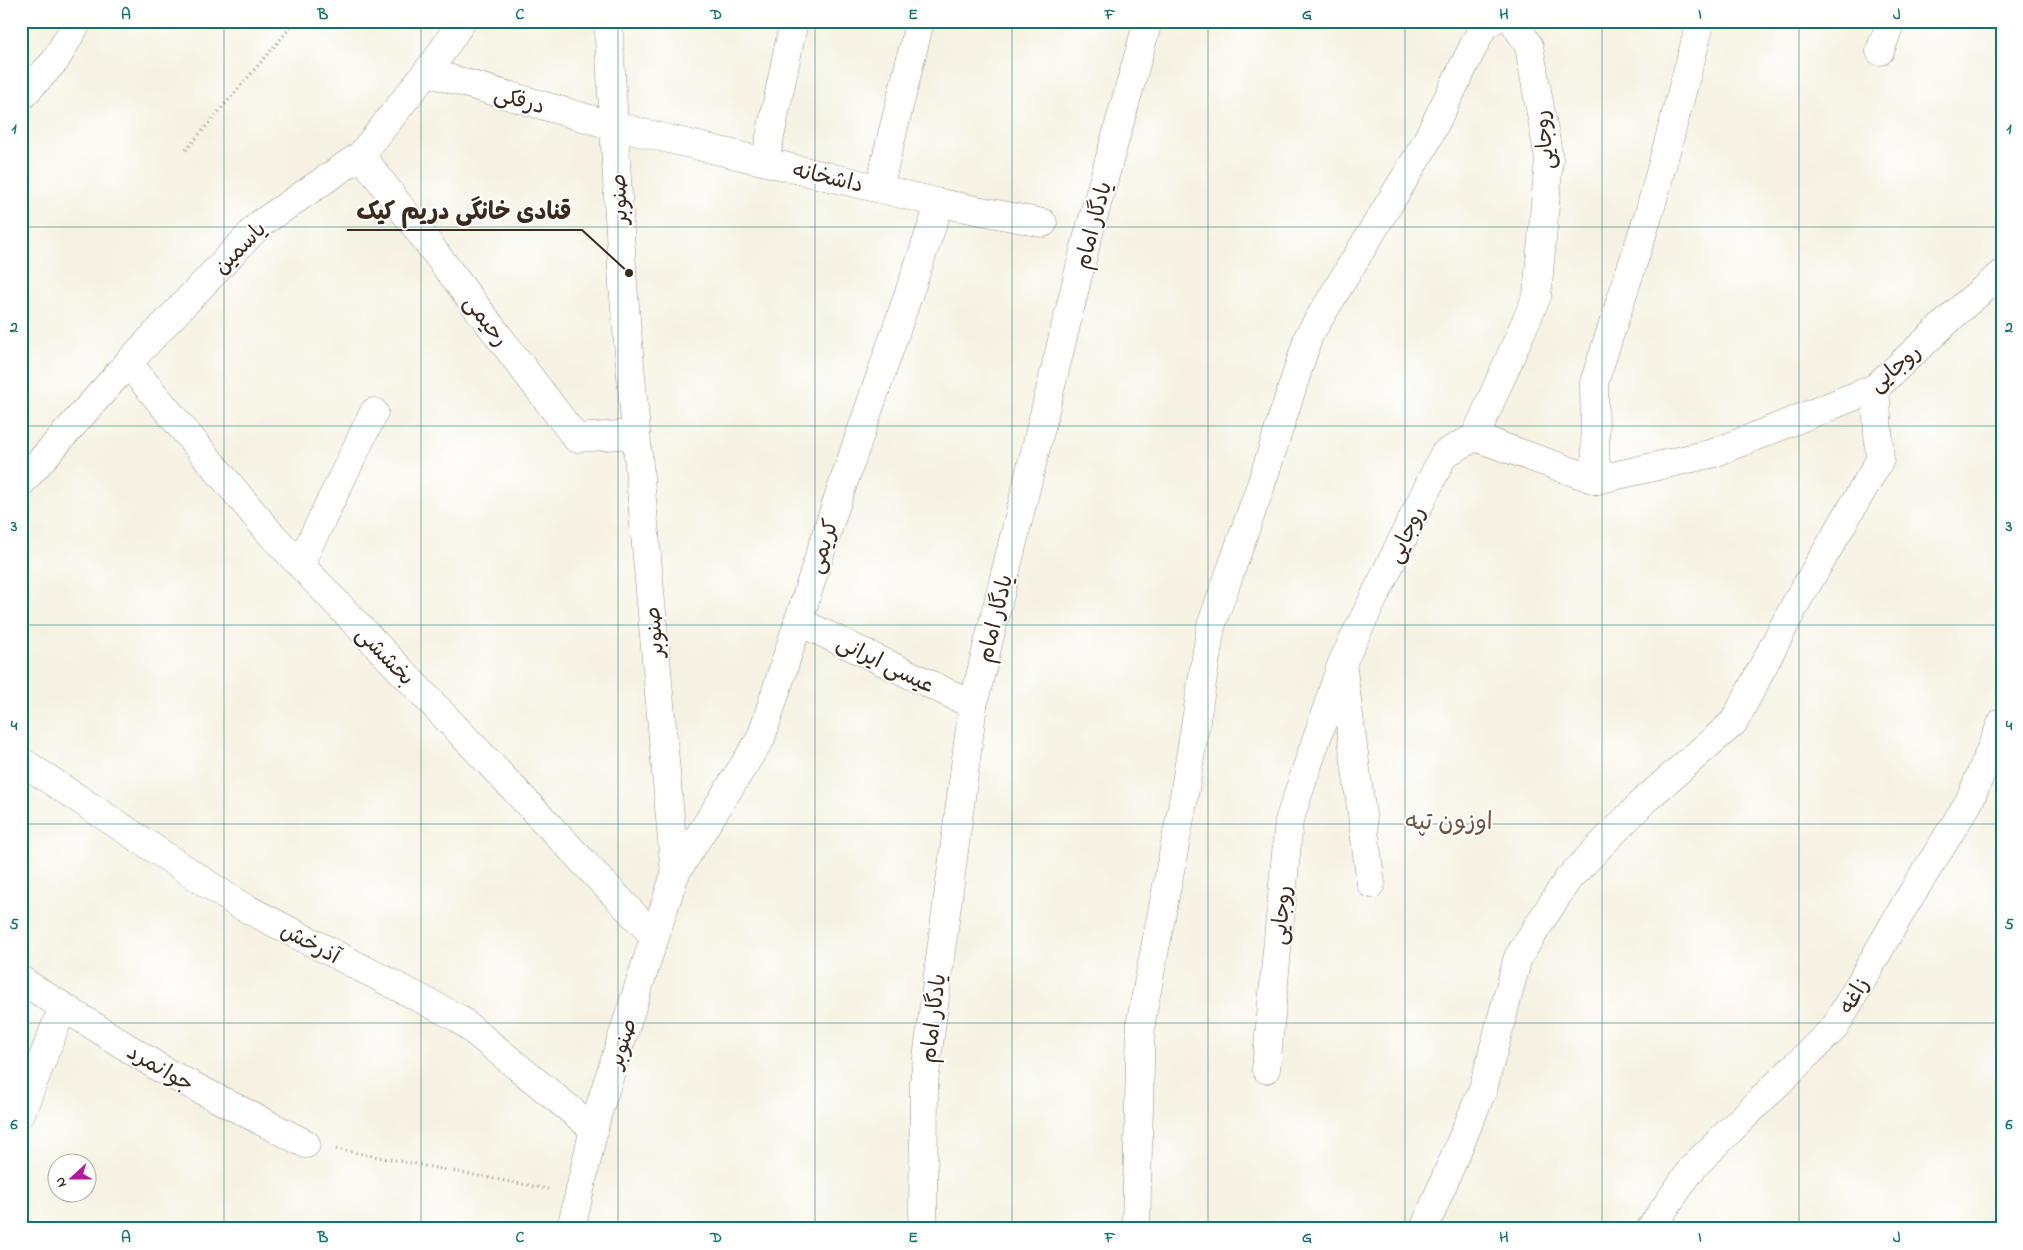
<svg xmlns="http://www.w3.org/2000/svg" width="2023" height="1250" font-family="'Indie Flower','Playpen Sans Arabic',sans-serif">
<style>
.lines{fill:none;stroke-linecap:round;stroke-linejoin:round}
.minor-casing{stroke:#988e80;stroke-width:29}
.path{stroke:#988e80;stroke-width:3;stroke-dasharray:1 4;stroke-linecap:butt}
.minor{stroke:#fff;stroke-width:28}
.grid{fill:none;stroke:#0f766e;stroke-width:1;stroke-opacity:0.55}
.labels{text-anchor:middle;stroke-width:4;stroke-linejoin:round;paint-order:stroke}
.street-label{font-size:22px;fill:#3b2a1e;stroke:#fff}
.neighbourhood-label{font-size:24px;fill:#735241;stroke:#fff}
.leader{fill:none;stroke:#3b2a1e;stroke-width:2}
.callout-dot{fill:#3b2a1e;stroke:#fff;stroke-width:2}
.callout-label{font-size:24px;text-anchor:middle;font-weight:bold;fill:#3b2a1e;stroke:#fff;stroke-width:4;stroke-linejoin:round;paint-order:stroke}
.neatline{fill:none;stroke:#0f766e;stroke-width:2}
.grid-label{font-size:16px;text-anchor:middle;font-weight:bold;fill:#0f766e}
</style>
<rect width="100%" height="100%" fill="#fff"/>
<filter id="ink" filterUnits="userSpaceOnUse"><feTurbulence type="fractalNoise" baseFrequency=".02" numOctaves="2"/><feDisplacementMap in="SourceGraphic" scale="10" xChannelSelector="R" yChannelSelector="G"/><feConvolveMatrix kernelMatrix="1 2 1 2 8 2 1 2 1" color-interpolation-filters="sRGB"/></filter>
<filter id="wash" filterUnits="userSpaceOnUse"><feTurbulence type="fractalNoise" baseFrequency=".0096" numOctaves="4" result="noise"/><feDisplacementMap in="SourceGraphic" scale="20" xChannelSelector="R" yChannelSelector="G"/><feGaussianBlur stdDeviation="1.12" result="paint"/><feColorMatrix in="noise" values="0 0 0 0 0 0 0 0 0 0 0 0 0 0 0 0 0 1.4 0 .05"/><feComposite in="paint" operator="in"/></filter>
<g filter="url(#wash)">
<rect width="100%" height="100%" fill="#f6f2e3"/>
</g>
<g filter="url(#ink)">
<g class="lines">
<!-- minor casing -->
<g class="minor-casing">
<g id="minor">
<path d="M 1880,51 L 1891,21"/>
<path d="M 427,72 L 614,126 L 940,203 L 1043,223"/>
<path d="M 21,97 L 55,61 L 78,21"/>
<path d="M 361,155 L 576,438 L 636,434"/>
<path d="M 765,161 L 794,21"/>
<path d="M 879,188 L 920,21"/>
<path d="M 128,363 L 269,532 L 655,937"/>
<path d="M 1475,437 L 1596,480"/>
<path d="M 1596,480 L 1594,383 L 1650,210 L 1701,21"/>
<path d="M 1596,480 L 1714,453 L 1875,388 L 1968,302 L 2002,274"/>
<path d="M 21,483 L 128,363 L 260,224 L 361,155 L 437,59 L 462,21"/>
<path d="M 300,564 L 374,412"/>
<path d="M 798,621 L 973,705"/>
<path d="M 1343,670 L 1371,884"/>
<path d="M 21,761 L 238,904 L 458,1018 L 594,1129"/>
<path d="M 675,874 L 761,738 L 834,510 L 940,203"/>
<path d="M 21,980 L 166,1072 L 306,1144"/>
<path d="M 1266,1069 L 1289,821 L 1342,663 L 1444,454 L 1475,437 L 1537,296 L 1549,159 L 1529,46 L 1513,21"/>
<path d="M 21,1113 L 63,1007"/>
<path d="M 571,1229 L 597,1115 L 675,874 L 623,285 L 608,21"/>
<path d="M 923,1229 L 924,1082 L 973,705 L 1085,247 L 1148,21"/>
<path d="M 1136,1229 L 1141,1021 L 1182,808 L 1211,626 L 1261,485 L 1309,335 L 1423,148 L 1484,25 L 1492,21"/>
<path d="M 1424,1229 L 1483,1089 L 1518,957 L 1568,879 L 1646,799 L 1734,722 L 1796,603 L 1880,460 L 1875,388"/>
<path d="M 1650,1229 L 1693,1167 L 1835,1027 L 1906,903 L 1969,802 L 2002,722"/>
</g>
</g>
<!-- path -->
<g class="path">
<path d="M 186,150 L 296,21"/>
<path d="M 336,1149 L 548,1189"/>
</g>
<!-- minor -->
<use href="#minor" class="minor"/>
</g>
</g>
<!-- grid -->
<path class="grid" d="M 224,21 L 224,1229M 421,21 L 421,1229M 618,21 L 618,1229M 815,21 L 815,1229M 1012,21 L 1012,1229M 1208,21 L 1208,1229M 1405,21 L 1405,1229M 1602,21 L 1602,1229M 1799,21 L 1799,1229M 21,227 L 2002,227M 21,426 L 2002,426M 21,625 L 2002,625M 21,824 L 2002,824M 21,1023 L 2002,1023"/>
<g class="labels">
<!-- street labels -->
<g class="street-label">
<text transform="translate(520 99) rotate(16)" y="8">درفکی</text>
<text transform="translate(1543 140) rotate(-96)" y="8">روجایی</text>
<text transform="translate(828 176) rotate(13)" y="8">داشخانه</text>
<text transform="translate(618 199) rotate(-93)" y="8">صنوبر</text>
<text transform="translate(1092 225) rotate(-75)" y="8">یادگار امام</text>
<text transform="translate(239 247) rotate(-45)" y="8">یاسمین</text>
<text transform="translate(487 320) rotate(53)" y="8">رحیمی</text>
<text transform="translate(1894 367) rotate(-40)" y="8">روجایی</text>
<text transform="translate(1405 534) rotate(-64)" y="8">روجایی</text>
<text transform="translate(822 546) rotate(-72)" y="8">کریمی</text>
<text transform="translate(994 618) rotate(-76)" y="8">یادگار امام</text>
<text transform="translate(653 632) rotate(-95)" y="8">صنوبر</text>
<text transform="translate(386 655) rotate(46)" y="8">بخششی</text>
<text transform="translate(886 663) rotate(26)" y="8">عیسی ایرانی</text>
<text transform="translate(1280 915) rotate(-85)" y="8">روجایی</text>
<text transform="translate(311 942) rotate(28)" y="8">آذرخش</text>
<text transform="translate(1853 995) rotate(-60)" y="8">زاغه</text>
<text transform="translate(932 1018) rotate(-83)" y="8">یادگار امام</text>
<text transform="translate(621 1043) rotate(-72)" y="8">صنوبر</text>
<text transform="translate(161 1067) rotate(30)" y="8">جوانمرد</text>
</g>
<!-- neighbourhood labels -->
<g class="neighbourhood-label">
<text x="1449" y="829">اوزون تپه</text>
</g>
</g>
<!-- callouts -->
<path class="leader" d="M629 273L582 230H347"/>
<circle class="callout-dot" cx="629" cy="273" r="5"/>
<g class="callout-label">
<text x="464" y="219">قنادی خانگی دریم کیک</text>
</g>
<!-- margin -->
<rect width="2023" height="1250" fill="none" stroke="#fff" stroke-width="55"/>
<!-- north arrow -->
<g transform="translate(72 1178) rotate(249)"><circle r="24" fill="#ffffff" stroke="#b1aaa5"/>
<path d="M0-4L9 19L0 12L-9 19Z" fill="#b5179e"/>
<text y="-8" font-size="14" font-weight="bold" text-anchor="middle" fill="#3b2a1e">N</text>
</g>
<rect x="28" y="28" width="1968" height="1194" class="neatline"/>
<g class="grid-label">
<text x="126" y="19">A</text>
<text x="323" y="19">B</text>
<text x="520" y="19">C</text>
<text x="716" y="19">D</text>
<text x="913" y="19">E</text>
<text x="1110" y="19">F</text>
<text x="1307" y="19">G</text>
<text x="1504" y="19">H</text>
<text x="1700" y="19">I</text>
<text x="1897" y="19">J</text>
<text x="14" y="133">1</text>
<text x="2009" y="133">1</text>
<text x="14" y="332">2</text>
<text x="2009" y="332">2</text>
<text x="14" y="531">3</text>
<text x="2009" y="531">3</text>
<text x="14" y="730">4</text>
<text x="2009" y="730">4</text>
<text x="14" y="929">5</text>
<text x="2009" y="929">5</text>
<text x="14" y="1129">6</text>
<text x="2009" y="1129">6</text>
<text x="126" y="1242">A</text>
<text x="323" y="1242">B</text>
<text x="520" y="1242">C</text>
<text x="716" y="1242">D</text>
<text x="913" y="1242">E</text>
<text x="1110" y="1242">F</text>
<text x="1307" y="1242">G</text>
<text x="1504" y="1242">H</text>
<text x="1700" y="1242">I</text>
<text x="1897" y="1242">J</text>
</g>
</svg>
